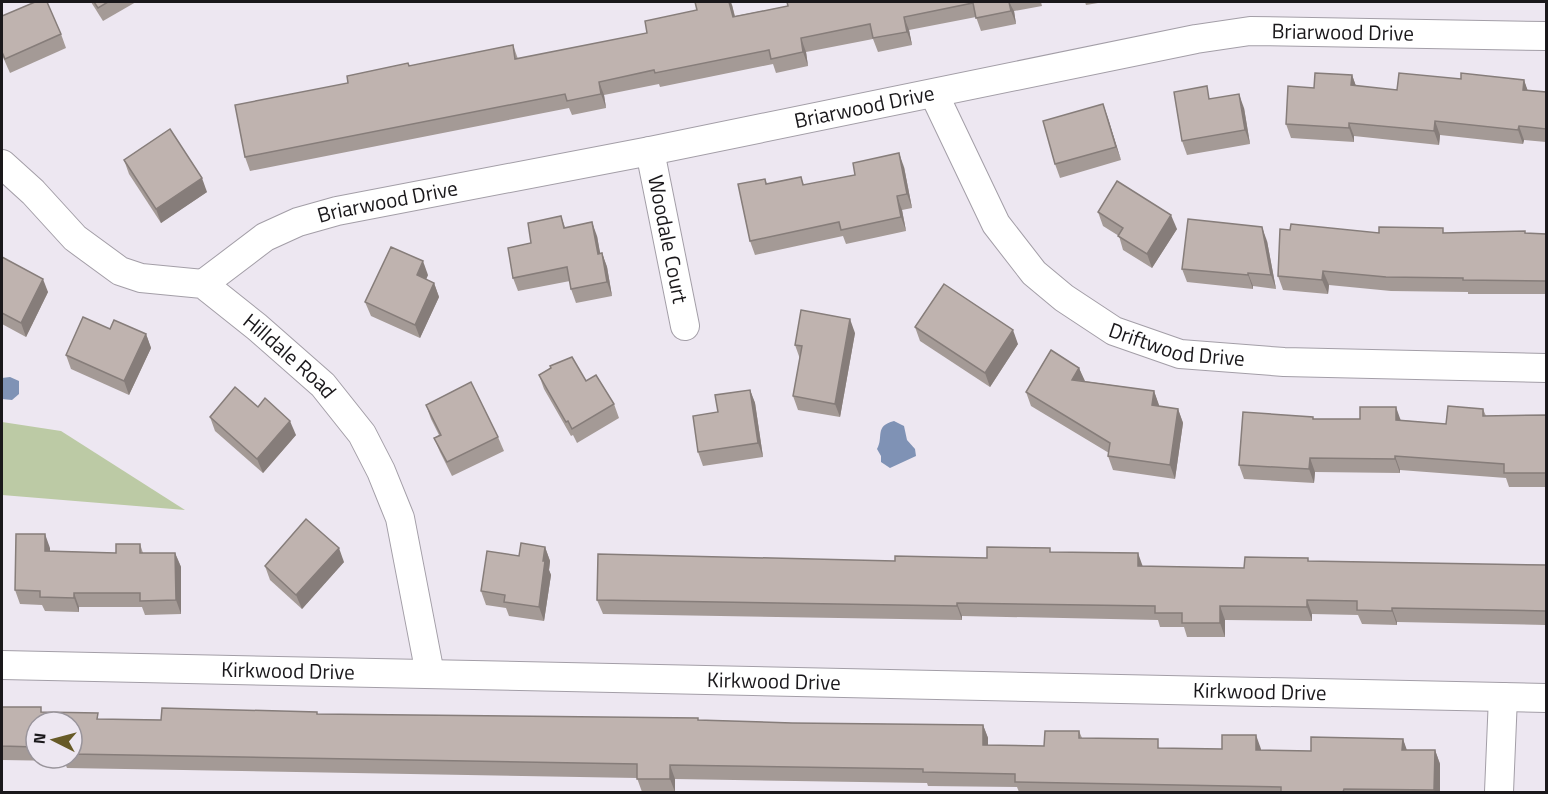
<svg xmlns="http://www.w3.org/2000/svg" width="1548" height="794" font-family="'Titillium Web',sans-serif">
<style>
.green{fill:#bccaa5}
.water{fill:#7f92b5}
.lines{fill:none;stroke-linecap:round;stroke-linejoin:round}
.minor-casing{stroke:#a39ea7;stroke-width:30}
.minor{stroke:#fff;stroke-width:28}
.wall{fill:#a49a96;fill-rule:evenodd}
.shaded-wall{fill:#867d7a}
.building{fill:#bfb3af;stroke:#867d7a;stroke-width:1.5}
.labels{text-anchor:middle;stroke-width:4.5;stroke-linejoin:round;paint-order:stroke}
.street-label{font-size:21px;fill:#1a181b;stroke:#ede7f1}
</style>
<rect width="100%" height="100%" fill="#ede7f1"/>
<!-- green -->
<path class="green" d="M 2,422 L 61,431 L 185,510 L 2,495 Z"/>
<!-- water -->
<g class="water">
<path d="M 10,377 L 19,381 L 19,394 L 12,400 L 2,399 L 2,378 Z"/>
<path d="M 894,421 L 904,426 L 907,440 L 915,449 L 916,456 L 890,468 L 881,462 L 881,456 L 877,449 C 884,437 874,426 894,421 Z"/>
</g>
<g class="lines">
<!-- minor casing -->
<g class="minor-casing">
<g id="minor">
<path id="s1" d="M 934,94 L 996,224 L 1034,273 L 1064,298 L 1114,331 L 1180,354 L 1284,362 L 1546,368"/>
<path id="s2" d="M 650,151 L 685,326"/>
<path id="s3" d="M 2,164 L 33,192 L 75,238 L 120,271 L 141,278 L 203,284 L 257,327 L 323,385 L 362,434 L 381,471 L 400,518 L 430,674"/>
<path id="s4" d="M 203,284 L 265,237 L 298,222 L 337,211 L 650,151 L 1196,39 L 1250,31 L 1546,36"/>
<path id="s5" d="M 2,665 L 1546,698"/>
<path d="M 1499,792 L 1503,697"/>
</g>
</g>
<!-- minor -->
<use href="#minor" class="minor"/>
</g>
<!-- wall -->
<g class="wall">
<path d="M 91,2 L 136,2 L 103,21 Z"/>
<path d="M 787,2 L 1041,2 L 1042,6 L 1014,11 L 1016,24 L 981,31 L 976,17 L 909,30 L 912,45 L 878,52 L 873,39 L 806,52 L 808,66 L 776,73 L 773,64 L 660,87 L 659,84 L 604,95 L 606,108 L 572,115 L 569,108 L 250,171 L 245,157 L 348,83 L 513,45 L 518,59 L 647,33 L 732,5 L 735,16 L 788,6 Z"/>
<path d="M 1085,2 L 1104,2 L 1086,5 Z"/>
<path d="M 2,16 L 61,34 L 66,48 L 10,73 L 2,55 Z"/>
<path d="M 1352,75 L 1356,86 L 1397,90 L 1461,79 L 1524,80 L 1527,90 L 1546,92 L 1546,142 L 1524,140 L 1523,144 L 1440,135 L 1439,145 L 1354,136 L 1354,142 L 1291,138 L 1286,124 L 1314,88 Z"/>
<path d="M 1212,99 L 1244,108 L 1250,144 L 1187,155 L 1182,141 Z"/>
<path d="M 1103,104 L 1121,160 L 1060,178 L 1055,164 Z"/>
<path d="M 124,160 L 207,192 L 161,223 L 129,174 Z"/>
<path d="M 904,167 L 912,208 L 902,210 L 906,231 L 846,244 L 843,236 L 755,255 L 750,241 L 765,179 L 767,184 L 801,177 L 804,185 Z"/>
<path d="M 1098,212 L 1177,229 L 1152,268 L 1123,250 L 1119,236 L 1103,226 Z"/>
<path d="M 561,216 L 565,227 L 597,236 L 600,254 L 602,253 L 607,267 L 612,296 L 576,303 L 571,289 L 570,281 L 518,291 L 513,278 L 531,243 Z"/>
<path d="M 1290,230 L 1379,233 L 1546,234 L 1546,294 L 1468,294 L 1468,292 L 1391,291 L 1329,285 L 1328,294 L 1283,290 L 1278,276 Z"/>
<path d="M 1267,241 L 1276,289 L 1253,286 L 1253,289 L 1187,282 L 1182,269 Z"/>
<path d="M 2,257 L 48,292 L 26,337 L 2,324 Z"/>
<path d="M 428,275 L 426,279 L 434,283 L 439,297 L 420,338 L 371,316 L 365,302 Z"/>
<path d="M 915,327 L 1018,344 L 990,387 L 920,341 Z"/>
<path d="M 110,329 L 146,334 L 151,348 L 129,395 L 71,369 L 66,355 Z"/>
<path d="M 855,333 L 840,417 L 798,410 L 793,396 L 800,359 L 795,345 Z"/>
<path d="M 1079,368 L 1084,381 L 1154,391 L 1159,406 L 1178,409 L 1183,423 L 1175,479 L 1113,470 L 1108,456 L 1109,453 L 1031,406 L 1026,392 Z"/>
<path d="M 539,375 L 586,381 L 614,404 L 619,418 L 577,443 L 573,435 L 571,436 L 544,389 Z"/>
<path d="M 750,390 L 755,403 L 763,457 L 703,466 L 698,452 L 718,412 Z"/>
<path d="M 426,405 L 498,437 L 504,451 L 452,476 L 440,452 L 434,438 L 439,435 L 431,419 Z"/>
<path d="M 1483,409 L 1486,416 L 1546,415 L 1546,487 L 1509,487 L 1506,478 L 1400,470 L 1400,473 L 1315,472 L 1314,483 L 1244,479 L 1239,465 L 1314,419 L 1400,420 L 1446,424 Z"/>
<path d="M 210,417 L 296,435 L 263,473 L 215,431 Z"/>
<path d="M 140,544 L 143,553 L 175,553 L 181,567 L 181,614 L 145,615 L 142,607 L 79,607 L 79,612 L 45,611 L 42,605 L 20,604 L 15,590 L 50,548 L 50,551 L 116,553 Z"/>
<path d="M 545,547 L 550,561 L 549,570 L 551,575 L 544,621 L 509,616 L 506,608 L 486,605 L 481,591 L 519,556 Z"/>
<path d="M 1051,552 L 1143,567 L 1244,568 L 1309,561 L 1546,565 L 1546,625 L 1397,622 L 1397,625 L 1362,624 L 1358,615 L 1312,614 L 1312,621 L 1225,620 L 1225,637 L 1187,637 L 1184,627 L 1160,627 L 1158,620 L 962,616 L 962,620 L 603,614 L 597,600 L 895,561 L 987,558 Z"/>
<path d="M 344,562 L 302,609 L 270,580 L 265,566 Z"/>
<path d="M 2,707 L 100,719 L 161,720 L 317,712 L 317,714 L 699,720 L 792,723 L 983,725 L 988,738 L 988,745 L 1044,746 L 1079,731 L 1082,738 L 1161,748 L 1311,751 L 1403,739 L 1406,750 L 1435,750 L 1440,764 L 1440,792 L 1019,792 L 1017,787 L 928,786 L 927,783 L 675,779 L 675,792 L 642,792 L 637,778 L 67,768 L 64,761 L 2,760 ZM 36,722 L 72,722 L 72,758 L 36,758 Z"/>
</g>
<!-- shaded-wall -->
<g class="shaded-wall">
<path d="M 729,2 L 731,2 L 732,5 L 738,31 L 733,17 Z"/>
<path d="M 1009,2 L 1014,11 L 1016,24 L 1011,11 Z"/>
<path d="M 904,17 L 909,30 L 912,45 L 907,32 Z"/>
<path d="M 801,38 L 806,52 L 808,66 L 803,52 Z"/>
<path d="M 1352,75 L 1357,89 L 1351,85 Z"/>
<path d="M 1524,80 L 1529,94 L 1523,90 Z"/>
<path d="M 599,82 L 604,95 L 606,108 L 601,94 Z"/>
<path d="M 1239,94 L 1244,108 L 1250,144 L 1245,130 Z"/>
<path d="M 1103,104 L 1108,118 L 1121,160 L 1116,147 Z"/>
<path d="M 1435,121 L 1440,135 L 1439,145 L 1434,131 Z"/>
<path d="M 1349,123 L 1354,136 L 1354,142 L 1349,128 Z"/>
<path d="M 1519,126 L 1524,140 L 1523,144 L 1518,130 Z"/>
<path d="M 899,153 L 904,167 L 912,208 L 907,194 Z"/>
<path d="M 202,178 L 207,192 L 161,223 L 156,209 Z"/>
<path d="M 897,196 L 902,210 L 906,231 L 901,217 Z"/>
<path d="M 1171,215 L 1177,229 L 1152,268 L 1147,254 Z"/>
<path d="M 592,222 L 597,236 L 603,268 L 598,254 Z"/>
<path d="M 1262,227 L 1267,241 L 1276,289 L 1271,275 Z"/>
<path d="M 602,253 L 607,267 L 612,296 L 607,282 Z"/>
<path d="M 423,261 L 428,275 L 422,289 L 417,275 Z"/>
<path d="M 1323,271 L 1329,285 L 1328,294 L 1322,280 Z"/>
<path d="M 1248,273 L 1253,286 L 1253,289 L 1248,275 Z"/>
<path d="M 43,279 L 48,292 L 26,337 L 21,323 Z"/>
<path d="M 434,283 L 439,297 L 420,338 L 415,325 Z"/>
<path d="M 850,319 L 855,333 L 840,417 L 835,404 Z"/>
<path d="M 1013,330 L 1018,344 L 990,387 L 985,373 Z"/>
<path d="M 146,334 L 151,348 L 129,395 L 124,381 Z"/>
<path d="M 1079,368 L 1085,381 L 1072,380 Z"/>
<path d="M 750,390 L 755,403 L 763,457 L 758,443 Z"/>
<path d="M 1154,391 L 1159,405 L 1157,419 L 1152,405 Z"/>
<path d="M 1396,407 L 1401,421 L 1396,420 Z"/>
<path d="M 1178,409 L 1183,423 L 1175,479 L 1170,465 Z"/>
<path d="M 290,421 L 296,435 L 263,473 L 257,459 Z"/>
<path d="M 1395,456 L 1400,470 L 1400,473 L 1395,459 Z"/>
<path d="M 1310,458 L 1315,472 L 1314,483 L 1309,469 Z"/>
<path d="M 45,534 L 50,548 L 50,565 L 45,551 Z"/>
<path d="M 545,547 L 550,561 L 549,570 L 551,575 L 544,621 L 539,607 Z"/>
<path d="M 339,548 L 344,562 L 302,609 L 296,595 Z"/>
<path d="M 175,553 L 181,567 L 181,614 L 176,600 Z"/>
<path d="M 1138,553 L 1143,567 L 1138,566 Z"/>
<path d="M 74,593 L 79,607 L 79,612 L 74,598 Z"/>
<path d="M 1307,600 L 1312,614 L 1312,621 L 1307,607 Z"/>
<path d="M 957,603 L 962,616 L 962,620 L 957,606 Z"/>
<path d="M 1220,606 L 1225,620 L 1225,637 L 1220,623 Z"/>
<path d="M 1392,608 L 1397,622 L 1397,625 L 1392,611 Z"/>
<path d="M 983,725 L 988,738 L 988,759 L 983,745 Z"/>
<path d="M 1256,735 L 1261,749 L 1261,764 L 1256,750 Z"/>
<path d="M 1403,739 L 1408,753 L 1402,750 Z"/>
<path d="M 1435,750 L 1440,764 L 1440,792 L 1435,792 L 1434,790 Z"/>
<path d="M 670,765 L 675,779 L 675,792 L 670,779 Z"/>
</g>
<!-- building -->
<g class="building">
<path d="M 35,2 L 47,2 L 61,34 L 5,59 L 2,52 L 2,16 Z"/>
<path d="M 94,2 L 108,2 L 98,8 Z"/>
<path d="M 695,2 L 729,2 L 733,17 L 788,6 L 787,2 L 1009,2 L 1011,11 L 976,18 L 973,3 L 904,17 L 907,32 L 873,38 L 870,24 L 801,38 L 803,52 L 771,59 L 769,50 L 655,73 L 654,70 L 599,82 L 601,94 L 567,101 L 565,94 L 245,157 L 235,105 L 348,83 L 347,76 L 408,63 L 409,66 L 513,45 L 515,59 L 647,33 L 645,21 L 697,10 Z"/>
<path d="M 1315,73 L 1352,75 L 1351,85 L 1397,90 L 1399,73 L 1461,79 L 1461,73 L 1524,80 L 1523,90 L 1546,92 L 1546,129 L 1519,126 L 1518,130 L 1435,121 L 1434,131 L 1349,123 L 1349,128 L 1286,124 L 1288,86 L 1314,88 Z"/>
<path d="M 1207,86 L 1209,99 L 1239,94 L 1245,130 L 1182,141 L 1174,92 Z"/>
<path d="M 1103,104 L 1116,147 L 1055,164 L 1043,121 Z"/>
<path d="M 170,129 L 202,178 L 156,209 L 124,160 Z"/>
<path d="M 899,153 L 907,194 L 897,196 L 901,217 L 841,230 L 839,222 L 750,241 L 738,184 L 765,179 L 766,184 L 801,177 L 803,185 L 855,175 L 853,163 Z"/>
<path d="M 1117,181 L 1171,215 L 1147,254 L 1118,236 L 1123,228 L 1098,212 Z"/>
<path d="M 561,216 L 564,228 L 592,222 L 598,254 L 602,253 L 607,282 L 571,289 L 567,267 L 513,278 L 508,248 L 531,243 L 528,223 Z"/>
<path d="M 1188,219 L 1262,227 L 1271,275 L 1248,273 L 1248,275 L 1182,269 Z"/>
<path d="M 1291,224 L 1379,233 L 1379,227 L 1443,228 L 1443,233 L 1525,231 L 1525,233 L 1546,234 L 1546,281 L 1463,280 L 1463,278 L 1386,277 L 1323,271 L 1322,280 L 1278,276 L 1280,229 L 1290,230 Z"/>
<path d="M 391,247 L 423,261 L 417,275 L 434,283 L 415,325 L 365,302 Z"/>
<path d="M 2,257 L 43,279 L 21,323 L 2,313 Z"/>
<path d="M 944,284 L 1013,330 L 985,373 L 915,327 Z"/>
<path d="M 801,310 L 850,319 L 835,404 L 793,396 L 802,346 L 795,345 Z"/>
<path d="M 83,317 L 110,329 L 114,320 L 146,334 L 124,381 L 66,355 Z"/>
<path d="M 1051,350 L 1079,368 L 1072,380 L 1154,391 L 1152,405 L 1178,409 L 1170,465 L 1108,456 L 1110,443 L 1026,392 Z"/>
<path d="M 572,357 L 586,381 L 596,375 L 614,404 L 572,429 L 568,421 L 566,422 L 539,375 L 551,368 L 550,366 Z"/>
<path d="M 471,382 L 498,437 L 447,462 L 434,438 L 441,435 L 426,405 Z"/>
<path d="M 235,387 L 258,407 L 265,398 L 290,421 L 257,459 L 210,417 Z"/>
<path d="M 750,390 L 758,443 L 698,452 L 693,416 L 718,412 L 715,395 Z"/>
<path d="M 1448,406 L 1483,409 L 1483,416 L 1546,415 L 1546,473 L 1504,473 L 1504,464 L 1395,456 L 1395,459 L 1310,458 L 1309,469 L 1239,465 L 1243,412 L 1313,417 L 1313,419 L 1360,419 L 1360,407 L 1396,407 L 1396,420 L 1446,424 Z"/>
<path d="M 306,519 L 339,548 L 296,595 L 265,566 Z"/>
<path d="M 16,534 L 45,534 L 45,551 L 116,553 L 116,544 L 140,544 L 140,553 L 175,553 L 176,600 L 140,601 L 140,593 L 74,593 L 74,598 L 40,597 L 40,591 L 15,590 Z"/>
<path d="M 521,543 L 545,547 L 543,561 L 545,561 L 539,607 L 504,602 L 505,595 L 481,591 L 487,551 L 519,556 Z"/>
<path d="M 987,547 L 1050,548 L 1050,552 L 1138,553 L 1138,566 L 1244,568 L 1245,557 L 1308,558 L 1308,561 L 1546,565 L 1546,611 L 1392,608 L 1392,611 L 1357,610 L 1357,601 L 1307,600 L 1307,607 L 1220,606 L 1220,623 L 1182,623 L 1182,613 L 1155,613 L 1155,606 L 957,603 L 957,606 L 597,600 L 598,554 L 895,561 L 895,556 L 987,558 Z"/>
<path d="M 2,707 L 41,707 L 41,712 L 98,713 L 97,719 L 161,720 L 162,708 L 317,712 L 317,714 L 698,718 L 698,720 L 792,723 L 983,725 L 983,745 L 1044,746 L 1045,731 L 1079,731 L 1079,738 L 1158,739 L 1158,748 L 1222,749 L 1222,735 L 1256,735 L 1256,750 L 1311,751 L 1311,737 L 1403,739 L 1402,750 L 1435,750 L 1434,790 L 1344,789 L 1343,792 L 1281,792 L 1281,787 L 1015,782 L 1015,774 L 923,772 L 923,769 L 670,765 L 670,779 L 637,779 L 637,764 L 72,754 L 72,722 L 36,722 L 36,747 L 2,746 Z"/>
</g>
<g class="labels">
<!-- street labels -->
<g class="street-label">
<text dy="7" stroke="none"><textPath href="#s4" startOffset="1178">Briarwood Drive</textPath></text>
<text dy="7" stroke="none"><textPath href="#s4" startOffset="692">Briarwood Drive</textPath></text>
<text dy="7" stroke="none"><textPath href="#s4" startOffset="206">Briarwood Drive</textPath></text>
<text dy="7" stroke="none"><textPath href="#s2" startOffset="90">Woodale Court</textPath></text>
<text dy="7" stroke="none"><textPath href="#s1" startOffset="370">Driftwood Drive</textPath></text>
<text dy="7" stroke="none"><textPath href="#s3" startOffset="357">Hilldale Road</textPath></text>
<text dy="7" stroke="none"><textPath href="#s5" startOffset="286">Kirkwood Drive</textPath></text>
<text dy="7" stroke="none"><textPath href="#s5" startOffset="772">Kirkwood Drive</textPath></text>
<text dy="7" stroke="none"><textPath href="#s5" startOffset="1258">Kirkwood Drive</textPath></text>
</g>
</g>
<!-- border -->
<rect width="1548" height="794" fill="none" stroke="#1a181b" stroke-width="6"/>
<!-- north arrow -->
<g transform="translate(54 740) rotate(276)"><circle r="28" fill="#ede7f1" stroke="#99949b" stroke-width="1.5"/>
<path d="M0-4.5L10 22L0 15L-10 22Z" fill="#675a27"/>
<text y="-9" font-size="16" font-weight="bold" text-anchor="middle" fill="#1a181b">N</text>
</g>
</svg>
